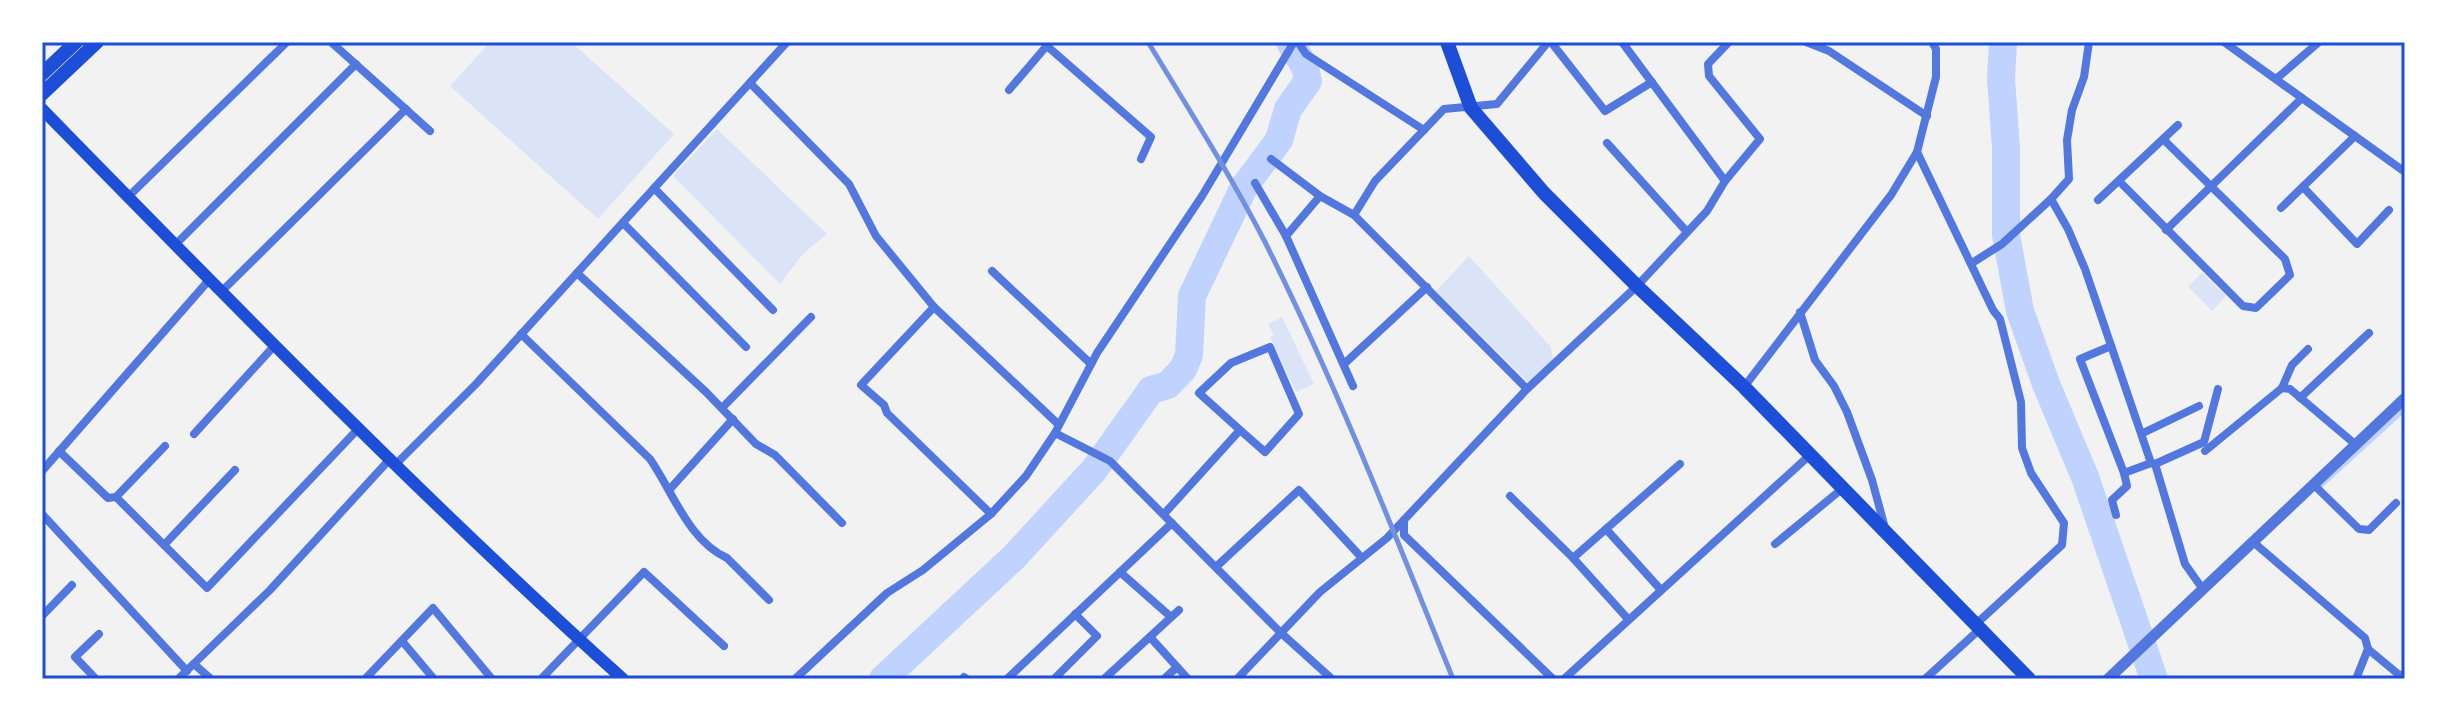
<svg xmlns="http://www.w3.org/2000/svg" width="2447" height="721" font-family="Montserrat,sans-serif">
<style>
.green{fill:#dbe4f7}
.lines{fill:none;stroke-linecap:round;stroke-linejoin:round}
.stream{stroke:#bfd3fe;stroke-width:5}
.river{stroke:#bfd3fe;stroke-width:28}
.minor{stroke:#5277de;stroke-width:8}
.tertiary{stroke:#5277de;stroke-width:11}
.secondary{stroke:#1d4ed8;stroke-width:12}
.trunk{stroke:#1d4ed8;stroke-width:14}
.rail{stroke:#7290e2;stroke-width:5}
.neatline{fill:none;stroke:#1d4ed8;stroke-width:3}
</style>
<rect width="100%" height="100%" fill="#f2f2f2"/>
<!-- green -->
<g class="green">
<path d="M 490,42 L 571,42 L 674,134 L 598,219 L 450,86 Z"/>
<path d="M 717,129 L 827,234 L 803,254 L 780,284 L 673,176 Z"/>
<path d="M 1469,256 L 1551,347 L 1553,359 L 1529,383 L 1436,291 Z"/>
<path d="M 2202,273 L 2226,296 L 2212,311 L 2188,287 Z"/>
<path d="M 1282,317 L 1314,384 L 1296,392 L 1270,337 L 1274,335 L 1268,324 Z"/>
</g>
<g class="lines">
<!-- stream -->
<path class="stream" d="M 2317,489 L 2405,409"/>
<!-- river -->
<g class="river">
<path d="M 2003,42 L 2001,79 L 2006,148 L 2006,235 L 2020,311 L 2046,384 L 2085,477 L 2154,679"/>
<path d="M 883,679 L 1014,557 L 1094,470 L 1151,390 L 1168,385 L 1183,369 L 1189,355 L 1192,296 L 1244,187 L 1279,140 L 1288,109 L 1308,81 L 1305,67 L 1290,42"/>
</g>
<!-- minor -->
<g class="minor">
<path d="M 331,42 L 430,131"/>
<path d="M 1298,42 L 1306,54 L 1424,130"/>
<path d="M 1551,42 L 1605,111 L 1652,82"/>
<path d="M 1622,42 L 1725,181"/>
<path d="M 1806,42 L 1829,51 L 1927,116"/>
<path d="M 2089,42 L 2084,77 L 2072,110 L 2067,140 L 2069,179 L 2051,199 L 2068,229 L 2085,269 L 2151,463"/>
<path d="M 2224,42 L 2405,172"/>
<path d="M 1047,46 L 1151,137 L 1141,159"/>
<path d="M 2276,79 L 2319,42"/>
<path d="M 750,83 L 849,184 L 876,236 L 934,307 L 1058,424"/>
<path d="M 1009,90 L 1050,42"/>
<path d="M 1607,143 L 1687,232"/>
<path d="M 1917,152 L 1993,310 L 2000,319 L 2021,402 L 2022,448 L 2031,473 L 2064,523 L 2062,545 L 1975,625"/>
<path d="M 1271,159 L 1320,196 L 1354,215"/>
<path d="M 2119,181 L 2243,306 L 2256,308 L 2290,275 L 2285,259 L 2163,139"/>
<path d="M 1255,183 L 1286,236 L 1353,386"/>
<path d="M 2303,187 L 2357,244 L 2389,210"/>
<path d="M 654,188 L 773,310"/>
<path d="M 128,197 L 287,42"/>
<path d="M 2098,200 L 2178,125"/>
<path d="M 2281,208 L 2355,136"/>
<path d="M 623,223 L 746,347"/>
<path d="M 2166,230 L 2302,98"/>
<path d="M 1286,236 L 1320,196"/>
<path d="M 175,245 L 356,64"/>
<path d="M 1972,263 L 2002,244 L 2051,199"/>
<path d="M 992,271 L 1091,364"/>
<path d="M 577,273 L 706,392 L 756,444 L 775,455 L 842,523"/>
<path d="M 221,292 L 406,109"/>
<path d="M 934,307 L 861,385 L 884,405 L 887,413 L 991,514"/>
<path d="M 1800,312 L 1815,360 L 1834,386 L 1847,412 L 1872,480 L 1885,528"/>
<path d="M 521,334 L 650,459 C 673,492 688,540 727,558 L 769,600"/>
<path d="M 2111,346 L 2080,359 L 2124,473 L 2127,486 L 2112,500 L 2116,515"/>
<path d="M 1344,364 L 1427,287"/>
<path d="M 1744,387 L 1891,195 L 1917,152 L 1936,77 L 1936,49 L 1932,42"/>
<path d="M 2282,388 L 2292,365 L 2308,349"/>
<path d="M 1527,389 L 1354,215 L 1375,181 L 1444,109 L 1497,104 L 1548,42"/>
<path d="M 2300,398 L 2369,333"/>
<path d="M 722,408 L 811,317"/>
<path d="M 1055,433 L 1110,461 L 1280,632 L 1332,679"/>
<path d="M 2143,433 L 2199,406"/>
<path d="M 194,434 L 275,345"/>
<path d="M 165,446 L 116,497 L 207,588 L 358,429"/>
<path d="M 59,451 L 108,498 L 116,497"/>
<path d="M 2205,451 L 2282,388 L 2290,389 L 2355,444"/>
<path d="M 2155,464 L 2185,564 L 2202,588"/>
<path d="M 395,465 L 476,384 L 787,42"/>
<path d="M 42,471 L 209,280"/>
<path d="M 2124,473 L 2151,463 L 2155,464 L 2204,442 L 2218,389"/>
<path d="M 2313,484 L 2359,529 L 2369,530 L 2396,503"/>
<path d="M 670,489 L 733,419"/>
<path d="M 1510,496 L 1573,558 L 1628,619"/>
<path d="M 42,514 L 187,671"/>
<path d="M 1164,514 L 1240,430 L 1199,393 L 1231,363 L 1270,347 L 1299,414 L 1265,452 L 1240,430"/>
<path d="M 1404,520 L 1404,535 L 1553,679"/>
<path d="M 1606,529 L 1661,590"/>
<path d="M 2252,541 L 2365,638 L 2368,649 L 2356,679"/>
<path d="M 1775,544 L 1843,488"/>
<path d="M 164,545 L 235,470"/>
<path d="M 1573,558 L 1680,464"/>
<path d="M 1217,566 L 1299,490 L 1362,558"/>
<path d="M 1120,572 L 1171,617"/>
<path d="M 42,616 L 72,585"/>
<path d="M 1150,637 L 1188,679"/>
<path d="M 402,641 L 434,679"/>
<path d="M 2368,649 L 2398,674 L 2405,677"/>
<path d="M 194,664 L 211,679"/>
<path d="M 96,679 L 75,657 L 99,634"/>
<path d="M 178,679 L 270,590 L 389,460"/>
<path d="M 365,679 L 433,608 L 492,679"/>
<path d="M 541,679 L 644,572 L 724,646"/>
<path d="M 795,679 L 887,593 L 923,570 L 991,514 L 1026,476 L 1055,433 L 1097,353 L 1202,196 L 1294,42"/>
<path d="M 962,679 L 964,677 L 967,679"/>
<path d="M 1007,679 L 1172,523"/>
<path d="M 1054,679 L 1097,636 L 1075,614"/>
<path d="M 1104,679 L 1179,610"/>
<path d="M 1164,679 L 1177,667"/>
<path d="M 1237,679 L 1320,592 L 1387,538 L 1527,389 L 1637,286 L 1707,211 L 1725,181 L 1760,139 L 1709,76 L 1708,64 L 1729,42"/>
<path d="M 1564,679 L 1811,454"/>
<path d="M 1925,679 L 1980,629"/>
</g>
<!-- tertiary -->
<path class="tertiary" d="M 2108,679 L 2405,398"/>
<!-- secondary -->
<path class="secondary" d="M 42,109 C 232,303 421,497 623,679"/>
<!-- trunk -->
<g class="trunk">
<path d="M 1447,42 L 1471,108 L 1544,193 L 1637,286 L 1744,387 L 2029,679"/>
<path d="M 42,74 L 76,42"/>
<path d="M 42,94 L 97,42"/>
</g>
<!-- rail -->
<path class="rail" d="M 1148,42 C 1188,108 1230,174 1265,242 C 1336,384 1394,532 1453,679"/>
</g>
<!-- border -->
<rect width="2447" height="721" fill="none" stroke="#ffffff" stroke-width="88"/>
<rect x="44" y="44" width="2359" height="633" class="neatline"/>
</svg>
